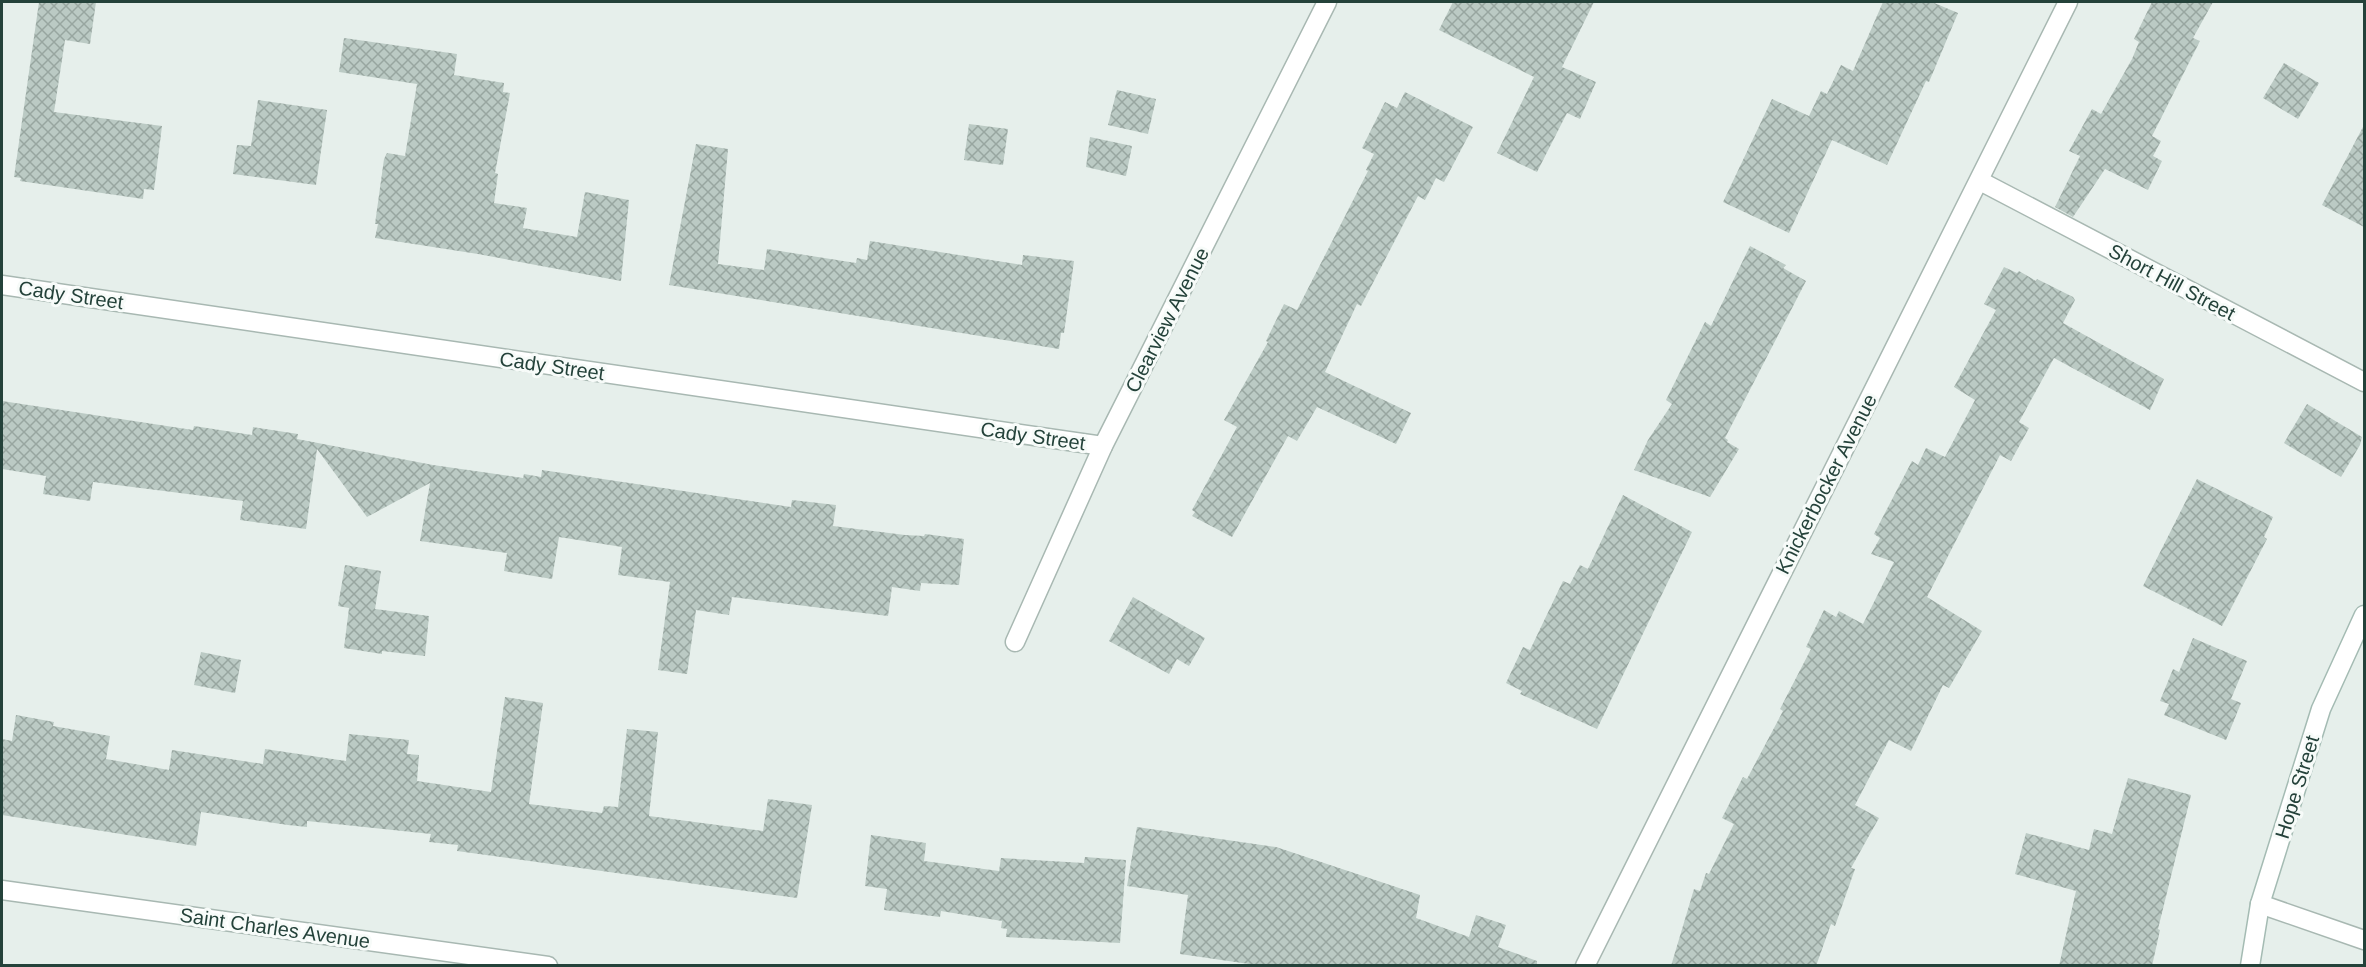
<svg xmlns="http://www.w3.org/2000/svg" width="2366" height="967" font-family="Arial,sans-serif">
<style>
.building{fill:url(#building-cross-hatch)}
.lines{fill:none;stroke-linecap:round;stroke-linejoin:round}
.minor-casing{stroke:#a8b8b2;stroke-width:21}
.secondary-casing{stroke:#a4bbb3;stroke-width:21}
.minor{stroke:#fff;stroke-width:18}
.secondary{stroke:#fff;stroke-width:18}
.labels{text-anchor:middle;stroke-width:6;stroke-linejoin:round;paint-order:stroke}
.street-label{font-size:20px;fill:#24423a;stroke:#f7fbf9}
</style>
<defs>
<pattern id="building-cross-hatch" width="8" height="8" patternUnits="userSpaceOnUse" patternTransform="scale(1.5)"><rect width="8" height="8" fill="#bbcac4"/><path d="M0 0l8 8M0 8l8-8" fill="none" stroke="#98a6a0"/></pattern>
</defs>
<rect width="100%" height="100%" fill="#e6efeb"/>
<!-- building -->
<g class="building">
<path d="M 39,2 L 96,2 L 90,44 L 65,40 L 54,112 L 162,126 L 154,190 L 144,189 L 143,199 L 20,181 L 21,178 L 14,177 Z"/>
<path d="M 1453,2 L 1594,2 L 1562,67 L 1596,82 L 1580,119 L 1567,113 L 1537,172 L 1497,153 L 1534,77 L 1439,30 Z"/>
<path d="M 1883,2 L 1932,2 L 1958,13 L 1929,82 L 1926,81 L 1887,165 L 1832,140 L 1789,233 L 1723,202 L 1772,99 L 1809,116 L 1821,91 L 1827,94 L 1841,65 L 1853,71 Z"/>
<path d="M 2152,2 L 2213,2 L 2193,38 L 2200,41 L 2152,136 L 2161,141 L 2153,156 L 2162,161 L 2148,190 L 2105,169 L 2073,217 L 2055,207 L 2080,156 L 2069,151 L 2092,109 L 2101,114 L 2132,59 L 2139,42 L 2134,39 Z"/>
<path d="M 344,38 L 457,54 L 454,75 L 504,83 L 503,92 L 510,93 L 495,173 L 498,174 L 494,203 L 527,208 L 523,228 L 577,237 L 585,192 L 629,200 L 621,281 L 478,254 L 375,238 L 378,224 L 375,224 L 384,159 L 387,153 L 405,156 L 417,84 L 339,72 Z"/>
<path d="M 2284,63 L 2319,83 L 2298,119 L 2263,98 Z"/>
<path d="M 1117,90 L 1156,99 L 1148,134 L 1108,125 Z"/>
<path d="M 1405,92 L 1473,127 L 1444,182 L 1436,178 L 1425,200 L 1418,196 L 1361,306 L 1357,304 L 1325,372 L 1411,413 L 1396,444 L 1317,407 L 1297,441 L 1288,436 L 1232,537 L 1192,516 L 1195,512 L 1192,510 L 1237,427 L 1224,420 L 1268,342 L 1266,341 L 1284,304 L 1297,310 L 1368,171 L 1366,170 L 1374,154 L 1362,148 L 1385,102 L 1397,108 Z"/>
<path d="M 258,100 L 327,110 L 316,185 L 233,174 L 237,145 L 251,146 Z"/>
<path d="M 969,124 L 1008,129 L 1003,165 L 964,160 Z"/>
<path d="M 2364,125 L 2364,227 L 2322,205 Z"/>
<path d="M 1090,137 L 1132,146 L 1126,176 L 1086,167 Z"/>
<path d="M 696,144 L 728,149 L 718,264 L 764,270 L 767,249 L 856,263 L 857,258 L 867,260 L 870,241 L 1022,265 L 1023,255 L 1074,261 L 1064,333 L 1061,333 L 1059,349 L 669,285 Z"/>
<path d="M 1750,246 L 1786,265 L 1783,268 L 1806,281 L 1725,438 L 1728,440 L 1727,442 L 1739,449 L 1710,497 L 1634,470 L 1648,440 L 1672,404 L 1666,400 L 1705,322 L 1711,326 Z"/>
<path d="M 2004,267 L 2017,273 L 2019,271 L 2036,281 L 2037,279 L 2073,297 L 2075,300 L 2063,323 L 2164,379 L 2150,410 L 2054,358 L 2019,422 L 2029,428 L 2011,461 L 2000,455 L 1927,597 L 1982,631 L 1949,688 L 1943,685 L 1911,751 L 1889,740 L 1855,805 L 1879,818 L 1851,868 L 1855,869 L 1835,926 L 1831,924 L 1816,966 L 1671,966 L 1694,889 L 1700,891 L 1706,873 L 1709,874 L 1734,824 L 1722,818 L 1743,777 L 1747,779 L 1783,711 L 1780,709 L 1811,649 L 1806,647 L 1824,610 L 1836,617 L 1839,611 L 1863,624 L 1894,562 L 1871,554 L 1880,538 L 1874,534 L 1912,461 L 1918,465 L 1926,448 L 1945,457 L 1975,400 L 1954,387 L 1996,310 L 1984,304 Z"/>
<path d="M 2,401 L 193,430 L 194,426 L 252,435 L 253,427 L 298,434 L 297,439 L 433,465 L 523,478 L 524,474 L 541,477 L 542,470 L 791,507 L 792,500 L 836,505 L 833,526 L 905,535 L 924,536 L 925,534 L 964,539 L 959,585 L 921,583 L 920,591 L 892,587 L 888,616 L 732,597 L 729,615 L 696,610 L 687,674 L 658,670 L 670,582 L 618,575 L 622,547 L 559,537 L 552,579 L 504,571 L 507,553 L 420,541 L 430,483 L 367,517 L 317,449 L 306,529 L 240,520 L 243,501 L 93,482 L 90,501 L 43,494 L 46,476 L 2,469 Z"/>
<path d="M 2307,404 L 2362,437 L 2360,445 L 2341,477 L 2284,443 Z"/>
<path d="M 2197,479 L 2273,517 L 2264,537 L 2267,539 L 2222,626 L 2143,586 Z"/>
<path d="M 1623,495 L 1692,532 L 1597,729 L 1520,694 L 1522,691 L 1506,683 L 1523,647 L 1530,650 L 1563,581 L 1570,584 L 1580,565 L 1588,569 Z"/>
<path d="M 345,565 L 381,571 L 375,609 L 429,616 L 425,656 L 382,651 L 382,654 L 344,648 L 349,608 L 338,606 Z"/>
<path d="M 1133,597 L 1205,638 L 1189,666 L 1177,659 L 1169,674 L 1109,641 Z"/>
<path d="M 2193,638 L 2247,661 L 2231,699 L 2241,703 L 2226,740 L 2164,715 L 2169,704 L 2160,701 L 2173,669 L 2179,672 Z"/>
<path d="M 201,652 L 241,660 L 235,693 L 194,685 Z"/>
<path d="M 505,697 L 543,703 L 529,804 L 602,813 L 604,806 L 618,807 L 627,729 L 658,732 L 649,816 L 763,831 L 768,799 L 812,805 L 797,898 L 457,851 L 458,845 L 429,842 L 431,834 L 307,821 L 307,827 L 288,825 L 201,812 L 196,846 L 2,815 L 2,739 L 12,741 L 16,715 L 54,722 L 53,726 L 110,736 L 106,759 L 169,770 L 172,750 L 263,764 L 265,749 L 346,761 L 349,734 L 409,740 L 407,754 L 419,755 L 417,781 L 491,792 Z"/>
<path d="M 2128,778 L 2191,795 L 2158,929 L 2160,930 L 2152,966 L 2059,966 L 2076,891 L 2015,874 L 2026,833 L 2089,850 L 2094,829 L 2112,834 Z"/>
<path d="M 1137,827 L 1276,847 L 1420,895 L 1416,918 L 1469,937 L 1476,915 L 1506,925 L 1498,947 L 1537,961 L 1537,966 L 1263,966 L 1180,954 L 1188,895 L 1127,886 Z"/>
<path d="M 871,835 L 926,843 L 924,861 L 999,871 L 1001,858 L 1084,863 L 1085,857 L 1126,860 L 1120,943 L 1006,937 L 1007,929 L 1001,928 L 1002,921 L 941,911 L 940,917 L 884,910 L 887,889 L 865,886 Z"/>
</g>
<g class="lines">
<!-- minor casing -->
<g class="minor-casing">
<g id="minor">
<path d="M 1980,181 L 2364,382"/>
<path d="M 2,285 L 1103,446"/>
<path d="M 1015,642 L 1103,446 L 1327,2"/>
<path d="M 2,890 L 548,966"/>
<path d="M 2260,904 L 2364,940"/>
<path d="M 1585,966 L 2068,2"/>
</g>
</g>
<!-- secondary casing -->
<g class="secondary-casing">
<path id="secondary" d="M 2250,966 L 2260,904 L 2321,709 L 2364,615"/>
</g>
<!-- minor -->
<use href="#minor" class="minor"/>
<!-- secondary -->
<use href="#secondary" class="secondary"/>
</g>
<g class="labels">
<!-- street labels -->
<g class="street-label">
<text transform="translate(2172 282) rotate(28)" y="7">Short Hill Street</text>
<text transform="translate(71 295) rotate(8)" y="7">Cady Street</text>
<text transform="translate(1167 320) rotate(-63)" y="7">Clearview Avenue</text>
<text transform="translate(552 366) rotate(8)" y="7">Cady Street</text>
<text transform="translate(1033 436) rotate(8)" y="7">Cady Street</text>
<text transform="translate(1826 484) rotate(-63)" y="7">Knickerbocker Avenue</text>
<text transform="translate(2297 787) rotate(-73)" y="7">Hope Street</text>
<text transform="translate(275 928) rotate(8)" y="7">Saint Charles Avenue</text>
</g>
</g>
<!-- border -->
<rect width="2366" height="967" fill="none" stroke="#24423a" stroke-width="6"/>
</svg>
